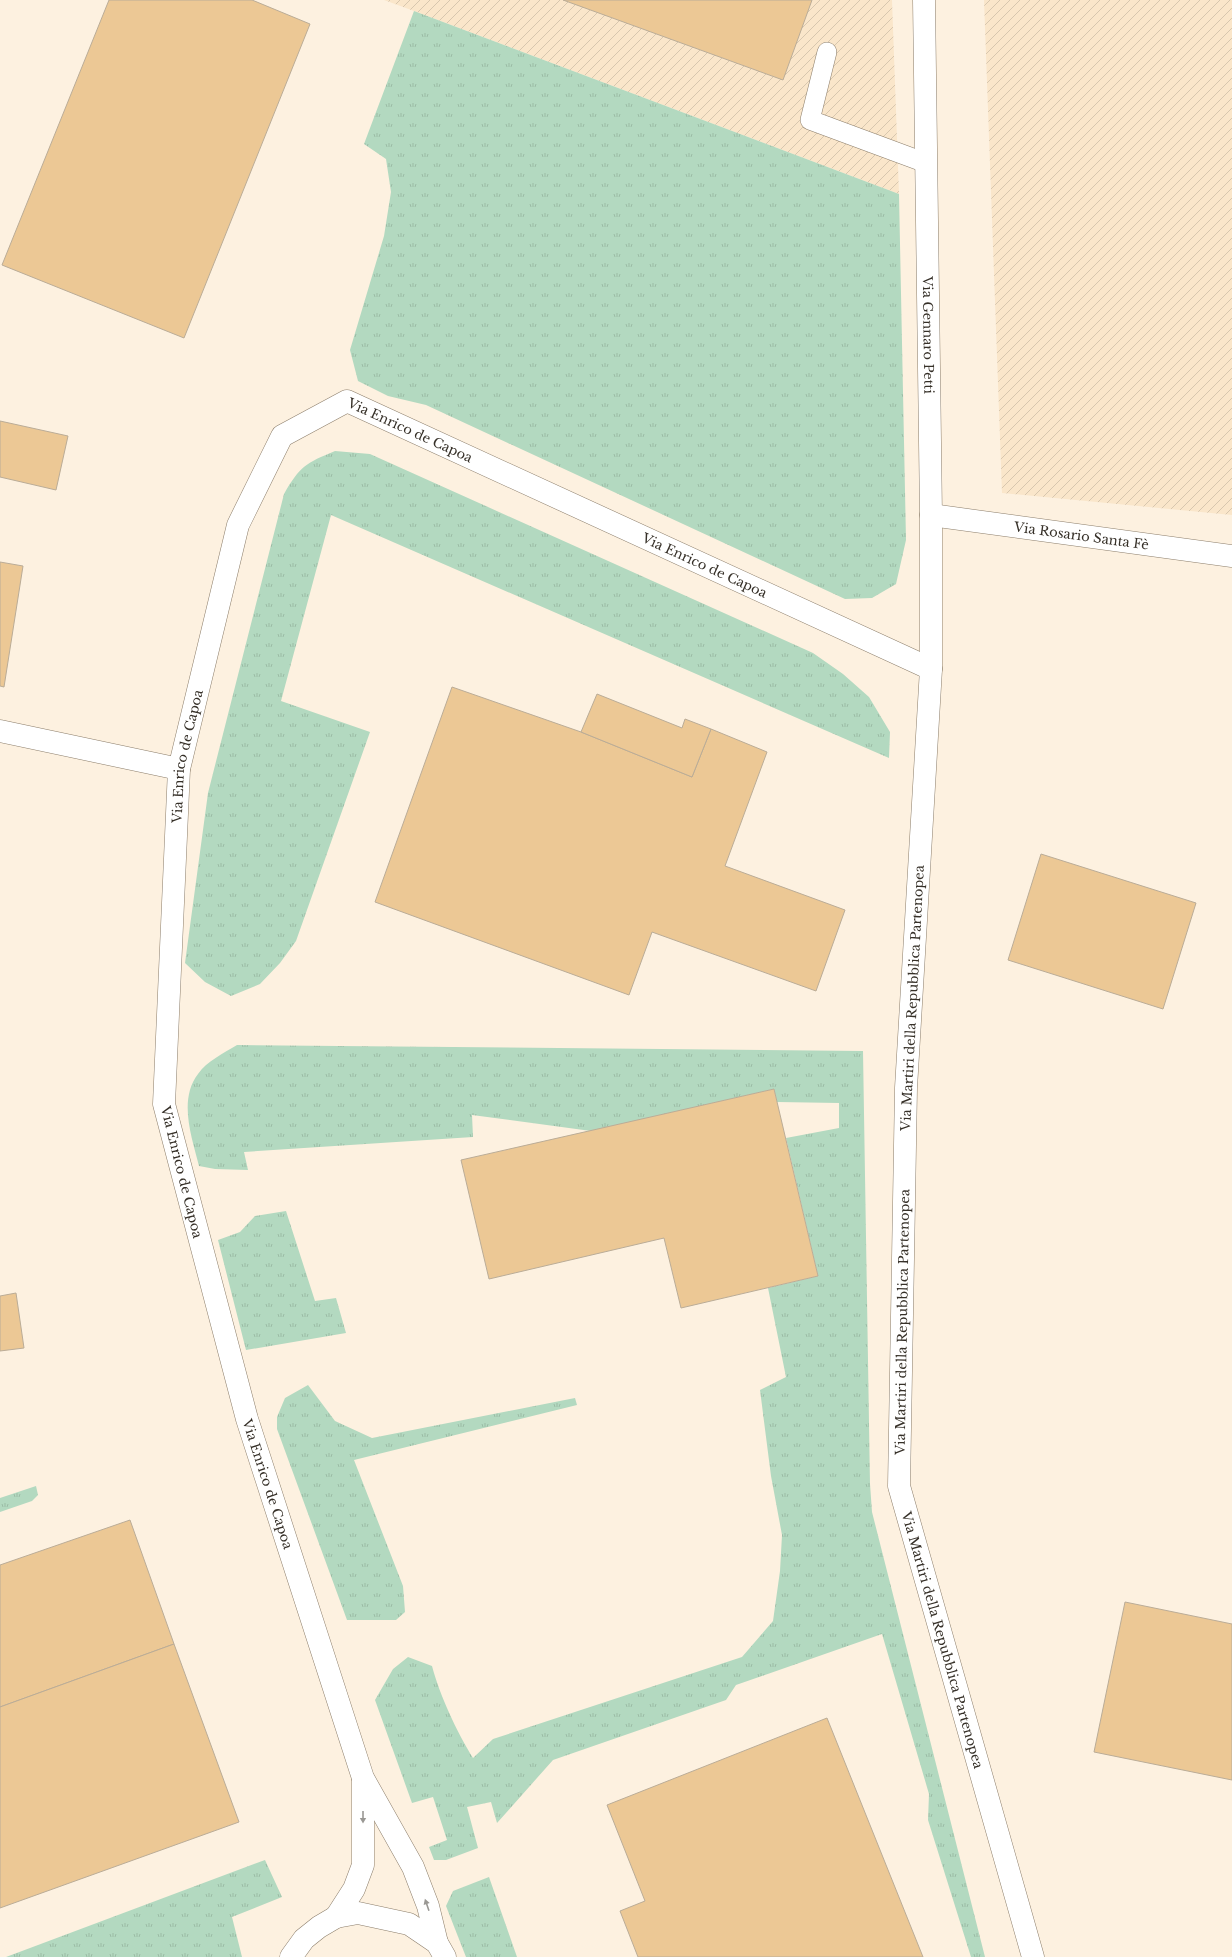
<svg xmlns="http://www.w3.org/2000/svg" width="1232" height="1957" font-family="'Libre Baskerville',serif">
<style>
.industrial{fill:url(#industrial-furrows)}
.grass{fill:url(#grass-tufts)}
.building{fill:#ecc895;stroke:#baac97}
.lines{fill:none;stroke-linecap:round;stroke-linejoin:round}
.service-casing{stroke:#8c7e6b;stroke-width:20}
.minor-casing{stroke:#8c7e6b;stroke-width:23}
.service{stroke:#fff;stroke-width:19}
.minor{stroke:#fff;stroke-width:22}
.oneway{fill:#9a9894}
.labels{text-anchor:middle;stroke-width:3.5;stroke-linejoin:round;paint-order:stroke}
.street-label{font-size:13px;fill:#363028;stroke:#fff}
</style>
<defs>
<pattern id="industrial-furrows" width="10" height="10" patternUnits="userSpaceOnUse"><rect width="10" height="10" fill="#fae6ca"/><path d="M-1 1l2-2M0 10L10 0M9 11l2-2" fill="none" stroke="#d7c6ae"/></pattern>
<pattern id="grass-tufts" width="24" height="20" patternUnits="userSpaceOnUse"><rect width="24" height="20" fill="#b3d9c0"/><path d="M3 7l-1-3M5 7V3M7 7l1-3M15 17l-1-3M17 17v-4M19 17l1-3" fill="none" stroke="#9bbba5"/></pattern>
</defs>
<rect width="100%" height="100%" fill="#fdf1e0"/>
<!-- industrial -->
<g class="industrial">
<path d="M 384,0 L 892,0 L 899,194 L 414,11 Z"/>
<path d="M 984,0 L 1232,0 L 1232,515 L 1002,493 Z"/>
</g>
<!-- grass -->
<g class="grass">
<path d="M 414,11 L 899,194 L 906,540 L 896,584 L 872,598 L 845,599 L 426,405 L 388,396 L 358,381 L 350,350 L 384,236 L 391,192 L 386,159 L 364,144 Z"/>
<path d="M 335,451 L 370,454 L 813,653 L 843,674 L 869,697 L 890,732 L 889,758 L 331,515 L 281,701 L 370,732 L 296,941 L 280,963 L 260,984 L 231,996 L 205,982 L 185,963 L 208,793 L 284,494 C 300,466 306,463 335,451 Z"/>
<path d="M 237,1045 L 863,1051 L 870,1484 L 872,1512 L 985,1957 L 971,1957 L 928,1820 L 929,1794 L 882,1634 L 736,1685 L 726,1700 L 553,1760 L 497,1823 L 491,1802 L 467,1807 L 478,1848 L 446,1860 L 434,1860 L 429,1847 L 447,1840 L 433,1797 L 412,1803 L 375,1700 L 393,1669 L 408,1657 L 432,1666 C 440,1696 457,1732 473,1758 L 493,1739 L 742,1657 L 773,1621 L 780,1571 L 782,1535 L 771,1476 L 760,1390 L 786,1377 L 768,1288 L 818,1276 L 786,1138 L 839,1128 L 839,1103 L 777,1102 L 774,1089 L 591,1131 L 472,1115 L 473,1137 L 244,1152 L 248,1170 L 215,1169 L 199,1166 C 192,1138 178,1100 198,1074 C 207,1061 224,1053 237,1045 Z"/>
<path d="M 286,1211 L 315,1301 L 336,1298 L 346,1333 L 246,1350 L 218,1240 L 240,1232 L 255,1216 Z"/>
<path d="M 308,1385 L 335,1421 L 372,1438 L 575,1398 L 577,1405 L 354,1460 L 403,1586 L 405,1612 L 396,1620 L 347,1620 L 277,1429 L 277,1417 L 285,1398 Z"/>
<path d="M 36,1486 L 38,1495 L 32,1501 L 0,1512 L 0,1498 Z"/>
<path d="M 265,1860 L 282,1897 L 232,1917 L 242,1957 L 6,1957 Z"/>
<path d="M 489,1877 L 517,1957 L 466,1957 L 446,1906 L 453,1891 Z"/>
</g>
<!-- building -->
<g class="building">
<path d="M 109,0 L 252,0 L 310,24 L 184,338 L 2,265 Z"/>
<path d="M 563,0 L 812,0 L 783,80 Z"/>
<path d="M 0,421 L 68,436 L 56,490 L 0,477 Z"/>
<path d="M 0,562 L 23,566 L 4,687 L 0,686 Z"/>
<path d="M 452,687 L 581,732 L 692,777 L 711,729 L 767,752 L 725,866 L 845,910 L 816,991 L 652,932 L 629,995 L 375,902 Z"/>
<path d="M 597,694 L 682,728 L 685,719 L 711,729 L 692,777 L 581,732 Z"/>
<path d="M 1041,854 L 1196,903 L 1163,1009 L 1008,960 Z"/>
<path d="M 774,1089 L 818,1276 L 681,1308 L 664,1238 L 489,1279 L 461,1160 Z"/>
<path d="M 16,1293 L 24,1348 L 0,1351 L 0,1296 Z"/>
<path d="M 130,1520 L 174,1644 L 0,1707 L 0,1565 Z"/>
<path d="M 1125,1602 L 1232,1624 L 1232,1780 L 1094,1752 Z"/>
<path d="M 174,1644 L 239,1822 L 0,1908 L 0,1707 Z"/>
<path d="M 827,1718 L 923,1957 L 638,1957 L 620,1911 L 645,1901 L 607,1805 Z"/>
</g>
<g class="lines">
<!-- service casing -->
<g class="service-casing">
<path id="service" d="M 827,52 L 810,120 L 926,163"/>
</g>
<!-- minor casing -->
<g class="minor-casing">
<g id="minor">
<path id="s1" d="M 924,0 L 931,515 L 931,669 L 906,1088 L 899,1486 L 1033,1957"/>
<path id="s2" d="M 931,515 L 1232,556"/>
<path d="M 0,731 L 179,769"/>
<path d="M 336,1917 L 354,1889 L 363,1865 L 363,1779"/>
<path id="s3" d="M 437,1943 L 428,1906 L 413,1867 L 363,1778 L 247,1419 L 164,1104 L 179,769 L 238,525 L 282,436 L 347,401 L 931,669"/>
<path d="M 291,1957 L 304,1939 L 319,1927 L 336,1917 L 358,1913 L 409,1924 L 437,1943 L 445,1957"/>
</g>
</g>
<!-- service -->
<use href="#service" class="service"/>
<!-- minor -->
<use href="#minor" class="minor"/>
</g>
<!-- one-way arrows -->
<defs><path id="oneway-solid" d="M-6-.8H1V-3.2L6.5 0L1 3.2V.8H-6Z"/></defs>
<g class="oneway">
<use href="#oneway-solid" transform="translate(363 1817) rotate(90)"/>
<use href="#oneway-solid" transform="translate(427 1905) rotate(-109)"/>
</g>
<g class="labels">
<!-- street labels -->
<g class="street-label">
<text dy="5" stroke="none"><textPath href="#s1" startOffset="335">Via Gennaro Petti</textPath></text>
<text dy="5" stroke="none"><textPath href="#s3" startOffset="1714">Via Enrico de Capoa</textPath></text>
<text dy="5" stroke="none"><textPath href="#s2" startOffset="152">Via Rosario Santa Fè</textPath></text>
<text dy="5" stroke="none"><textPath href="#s3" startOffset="2038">Via Enrico de Capoa</textPath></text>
<text dy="5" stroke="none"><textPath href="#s3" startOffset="1234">Via Enrico de Capoa</textPath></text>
<text transform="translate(912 998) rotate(-87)" y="5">Via Martiri della Repubblica Partenopea</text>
<text transform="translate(182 1172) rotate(76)" y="5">Via Enrico de Capoa</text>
<text transform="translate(902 1322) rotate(-89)" y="5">Via Martiri della Repubblica Partenopea</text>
<text transform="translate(268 1484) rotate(72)" y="5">Via Enrico de Capoa</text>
<text dy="5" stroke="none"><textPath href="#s1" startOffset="1647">Via Martiri della Repubblica Partenopea</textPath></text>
</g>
</g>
</svg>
